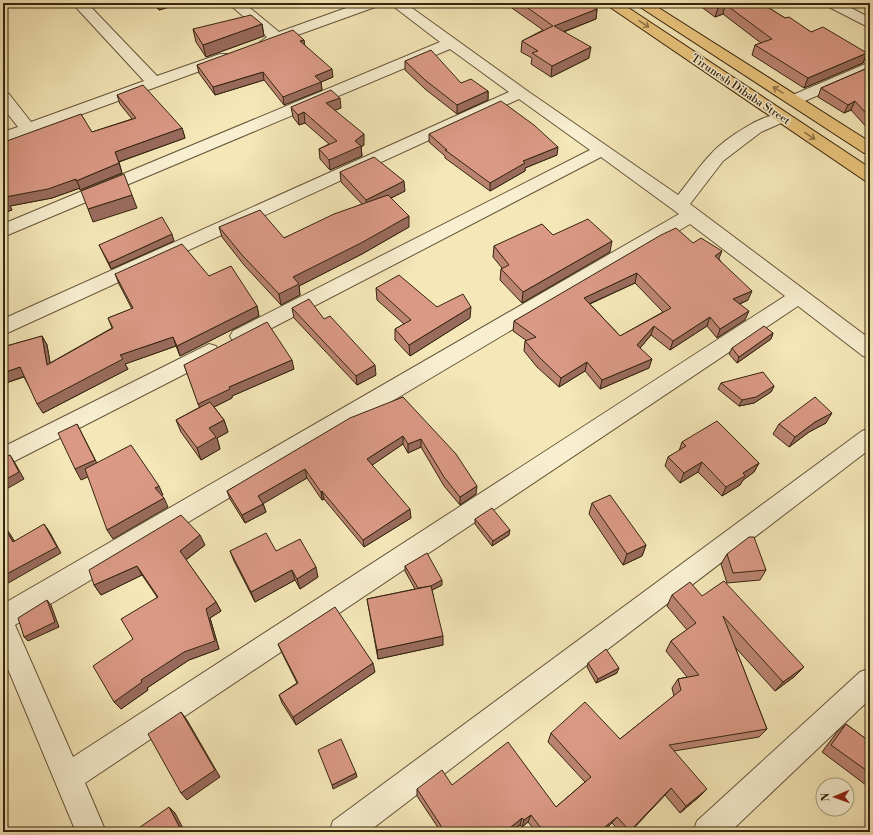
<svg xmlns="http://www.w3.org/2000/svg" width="873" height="835" font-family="'Libre Bodoni',serif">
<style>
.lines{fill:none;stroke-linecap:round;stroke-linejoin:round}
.minor-casing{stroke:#655639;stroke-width:2}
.major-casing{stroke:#35250f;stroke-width:2}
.minor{fill:#f8efd1;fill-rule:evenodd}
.major{fill:#eac47c;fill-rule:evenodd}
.wall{fill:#bb8472;stroke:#35250f;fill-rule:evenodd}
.shaded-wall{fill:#996b5d;stroke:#35250f}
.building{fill:#da9985;stroke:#35250f;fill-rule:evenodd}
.oneway{stroke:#907446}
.labels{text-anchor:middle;stroke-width:3;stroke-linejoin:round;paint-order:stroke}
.far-street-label{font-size:11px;fill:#35250f;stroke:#f8efd1}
</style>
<rect width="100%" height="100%" fill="#f5e7b8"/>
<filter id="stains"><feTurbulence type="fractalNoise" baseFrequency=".005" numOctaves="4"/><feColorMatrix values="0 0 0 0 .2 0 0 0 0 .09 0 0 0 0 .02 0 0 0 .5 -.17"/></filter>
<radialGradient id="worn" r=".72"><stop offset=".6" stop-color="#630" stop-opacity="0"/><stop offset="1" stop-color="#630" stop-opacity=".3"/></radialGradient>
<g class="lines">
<!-- minor casing -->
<g class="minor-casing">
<g id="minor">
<path d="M 72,3 L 87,3 L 157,76 L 220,54 L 230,54 L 233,57 L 230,60 L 3,143 L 3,132 L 18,127 L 3,108 L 3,92 L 9,94 L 31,122 L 144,81 Z"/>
<path d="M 228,3 L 244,3 L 279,32 L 360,3 L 380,3 L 378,6 L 267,46 L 262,45 L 260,42 L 267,37 Z"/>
<path d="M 389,3 L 405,3 L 526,90 L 678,195 C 689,182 699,166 711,154 C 724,139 768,109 788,114 L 790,117 L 788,120 L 761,132 L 723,161 L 690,204 L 870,339 L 870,358 L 863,356 L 798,306 L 85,783 L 106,832 L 76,832 L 3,657 L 3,604 L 679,214 L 601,157 L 247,341 L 240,344 L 233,341 L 230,336 L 233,331 L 590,150 L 519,99 L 3,335 L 3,319 L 509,92 L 450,49 L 3,237 L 3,224 L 440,42 ZM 690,224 L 785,296 L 73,757 L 15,625 Z"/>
<path d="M 825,3 L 842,3 L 870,18 L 870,28 L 827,6 Z"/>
<path d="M 870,62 L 870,73 L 800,103 L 794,105 L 788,103 L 786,100 L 788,97 Z"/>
<path d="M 209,344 L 216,346 L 219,352 L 216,358 L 3,467 L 3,447 Z"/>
<path d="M 870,428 L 870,449 L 368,832 L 329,832 L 333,821 L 862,431 Z"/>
<path d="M 870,668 L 870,699 L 730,832 L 693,832 L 697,821 L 860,672 Z"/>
</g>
</g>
<!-- major casing -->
<g class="major-casing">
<g id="major">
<path d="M 604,3 L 621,3 L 870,168 L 870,182 L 864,180 Z"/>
<path d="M 634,3 L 651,3 L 870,142 L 870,154 L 864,153 Z"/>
</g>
</g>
<!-- minor -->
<use href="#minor" class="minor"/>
<!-- major -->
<use href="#major" class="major"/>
</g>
<!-- wall -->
<g class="wall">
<path d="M 152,3 L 183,3 L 159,10 Z"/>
<path d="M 510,3 L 589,3 L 597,9 L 596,19 L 564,32 L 589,58 L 551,77 L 531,64 L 532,58 L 521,52 L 522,41 L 543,30 L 509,6 Z"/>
<path d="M 696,3 L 761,3 L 785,18 L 811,32 L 867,53 L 863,63 L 804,88 L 752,55 L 755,45 L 761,43 L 723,14 L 715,17 Z"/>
<path d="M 863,3 L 870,3 L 870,11 L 867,10 L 869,6 Z"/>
<path d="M 262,24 L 264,36 L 206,57 L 196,42 L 193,29 Z"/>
<path d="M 304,40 L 304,44 L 333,77 L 321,82 L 322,90 L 284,105 L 264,80 L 215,95 L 199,73 L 197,65 Z"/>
<path d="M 405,61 L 461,83 L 488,91 L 488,100 L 457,114 L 425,89 L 405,70 Z"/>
<path d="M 870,67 L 870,131 L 851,110 L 844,113 L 818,97 L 821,88 Z"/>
<path d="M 117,95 L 182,128 L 185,138 L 119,162 L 122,173 L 80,190 L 80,188 L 52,198 L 10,206 L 12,210 L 3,213 L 3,140 L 4,142 L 92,132 L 132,119 L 120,104 Z"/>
<path d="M 291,107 L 341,108 L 335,110 L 364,145 L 361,147 L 362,156 L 330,170 L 320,159 L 319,149 L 329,144 L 305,123 L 299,125 L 293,117 Z"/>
<path d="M 429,134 L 557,155 L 525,168 L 525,171 L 490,191 L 445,158 L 445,156 L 429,142 Z"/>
<path d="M 340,172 L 405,191 L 391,198 L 409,227 L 362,254 L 299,286 L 300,295 L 281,305 L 244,265 L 222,237 L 219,227 L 284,238 L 362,204 L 341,182 Z"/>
<path d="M 553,235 L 610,252 L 522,303 L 500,280 L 501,269 L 502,268 L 493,257 L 494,246 Z"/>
<path d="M 174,241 L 111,269 L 99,245 Z"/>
<path d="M 693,243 L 719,259 L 748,300 L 740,304 L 745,320 L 717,338 L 707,326 L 670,350 L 651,335 L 640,348 L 649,368 L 600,389 L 585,371 L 559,387 L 537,367 L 524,351 L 525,341 L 527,341 L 513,331 L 514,321 ZM 635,283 L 663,312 L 620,336 L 590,304 Z"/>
<path d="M 115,274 L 209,276 L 257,306 L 259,316 L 180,356 L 176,346 L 125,364 L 128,369 L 43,413 L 24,377 L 3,384 L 3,347 L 42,336 L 47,345 L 50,363 L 112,328 L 108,318 L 132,309 L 119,284 Z"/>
<path d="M 376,288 L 437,307 L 470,318 L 410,356 L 395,340 L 395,329 L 404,324 L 377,300 Z"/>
<path d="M 292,308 L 324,319 L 376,375 L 357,385 L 294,318 Z"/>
<path d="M 773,333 L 771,339 L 737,363 L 729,354 L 732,348 Z"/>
<path d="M 184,365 L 294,369 L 232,396 L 232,398 L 214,407 L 224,420 L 228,432 L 217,438 L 220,449 L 201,460 L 181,432 L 176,420 L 200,407 Z"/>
<path d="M 721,383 L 774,386 L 771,392 L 754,403 L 739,406 L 718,389 Z"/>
<path d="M 403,397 L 476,494 L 460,505 L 444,486 L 421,447 L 408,453 L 403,444 L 372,465 L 411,518 L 364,547 L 324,499 L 322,500 L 307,478 L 263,503 L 266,512 L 245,523 L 230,499 L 227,491 Z"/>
<path d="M 826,423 L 809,432 L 789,447 L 773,434 L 779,424 Z"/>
<path d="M 682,442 L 759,463 L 754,472 L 743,480 L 740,485 L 722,496 L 698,472 L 680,483 L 665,466 L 668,457 L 679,451 Z"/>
<path d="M 592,503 L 646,545 L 642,556 L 623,565 L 589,514 Z"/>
<path d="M 475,519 L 509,535 L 492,546 L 475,524 Z"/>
<path d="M 205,545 L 186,560 L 216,602 L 221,611 L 210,618 L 219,649 L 189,660 L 147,688 L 148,690 L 121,709 L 114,702 L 133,639 L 157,597 L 142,575 L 101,595 L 94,585 Z"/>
<path d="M 230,551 L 276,551 L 318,577 L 300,589 L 295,580 L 255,602 L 234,561 Z"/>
<path d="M 727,554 L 766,570 L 760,580 L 727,583 L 721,564 Z"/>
<path d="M 405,566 L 442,585 L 432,590 L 443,645 L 378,659 L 367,599 L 415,589 L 405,571 Z"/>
<path d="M 672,595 L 702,596 L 795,676 L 775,691 L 735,647 L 767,729 L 759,737 L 674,751 L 700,796 L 680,813 L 665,795 L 630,832 L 620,832 L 612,823 L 602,832 L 536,832 L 528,822 L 522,827 L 520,825 L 511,832 L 441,832 L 417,796 L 417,789 L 452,785 L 556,807 L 585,782 L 548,742 L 551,733 L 620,739 L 674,696 L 672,688 L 678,679 L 687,677 L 666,651 L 671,641 L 687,630 L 667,606 Z"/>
<path d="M 278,644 L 375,672 L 296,725 L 282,703 L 279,695 L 297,683 L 282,653 Z"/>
<path d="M 588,663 L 617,673 L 596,683 L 587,667 Z"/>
<path d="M 846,724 L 870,742 L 870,788 L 822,752 L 837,732 Z"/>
</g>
<!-- shaded-wall -->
<g class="shaded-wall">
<path d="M 157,3 L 183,3 L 159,10 Z"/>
<path d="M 725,4 L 723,14 L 715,17 L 718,8 Z"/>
<path d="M 597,9 L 596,19 L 552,36 L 554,26 Z"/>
<path d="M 262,24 L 264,36 L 206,57 L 203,45 Z"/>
<path d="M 304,40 L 305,48 L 300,41 Z"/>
<path d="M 591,47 L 589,58 L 551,77 L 552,66 Z"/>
<path d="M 867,53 L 863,63 L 804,88 L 808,78 Z"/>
<path d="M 332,69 L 333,77 L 321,82 L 322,90 L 284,105 L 283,97 L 315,76 Z"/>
<path d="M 263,72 L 264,80 L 215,95 L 213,87 Z"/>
<path d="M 488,91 L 488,100 L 457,114 L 457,105 Z"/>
<path d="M 340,98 L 341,108 L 328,113 L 326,103 Z"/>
<path d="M 855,101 L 851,110 L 844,113 L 848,105 Z"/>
<path d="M 304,112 L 305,123 L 299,125 L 298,115 Z"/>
<path d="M 182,128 L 185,138 L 118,162 L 115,152 Z"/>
<path d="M 364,134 L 364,145 L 361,147 L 362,156 L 330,170 L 329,160 Z"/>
<path d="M 558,147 L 557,155 L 525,168 L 525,171 L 490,191 L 490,183 L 523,161 Z"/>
<path d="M 119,163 L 122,173 L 80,190 L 76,181 Z"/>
<path d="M 76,179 L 80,188 L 52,198 L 10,206 L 12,210 L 3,213 L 3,202 L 5,197 Z"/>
<path d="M 404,181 L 405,191 L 367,210 L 366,200 Z"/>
<path d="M 132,195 L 137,208 L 93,222 L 88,209 Z"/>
<path d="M 409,216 L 409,227 L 362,254 L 299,286 L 300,295 L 281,305 L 279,294 L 293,277 Z"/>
<path d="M 172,234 L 174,241 L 111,269 L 109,263 Z"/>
<path d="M 612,241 L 610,252 L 522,303 L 523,292 Z"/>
<path d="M 722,251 L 718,261 L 715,256 Z"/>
<path d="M 637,273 L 635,283 L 582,307 L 584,298 Z"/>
<path d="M 752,291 L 748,300 L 730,308 L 733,299 Z"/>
<path d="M 257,306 L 259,316 L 180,356 L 177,346 Z"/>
<path d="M 471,307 L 470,318 L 410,356 L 409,345 Z"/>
<path d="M 749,311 L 745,320 L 717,338 L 720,329 Z"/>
<path d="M 710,317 L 707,326 L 670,350 L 673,341 Z"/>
<path d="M 654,326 L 651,335 L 635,354 L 637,345 Z"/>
<path d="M 773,333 L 771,339 L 737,363 L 739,357 Z"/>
<path d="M 42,336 L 47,345 L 52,374 L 47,365 Z"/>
<path d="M 173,337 L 176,346 L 125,364 L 128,369 L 43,413 L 37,404 L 120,355 Z"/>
<path d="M 652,359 L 649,368 L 600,389 L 602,380 Z"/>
<path d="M 292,360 L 294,369 L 232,396 L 232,398 L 202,413 L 198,404 L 229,387 Z"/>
<path d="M 587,362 L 585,371 L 559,387 L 561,378 Z"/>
<path d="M 375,365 L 376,375 L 357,385 L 356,376 Z"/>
<path d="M 20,367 L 25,376 L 3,384 L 3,373 Z"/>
<path d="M 774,386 L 771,392 L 754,403 L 739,406 L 742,400 Z"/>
<path d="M 832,413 L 826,423 L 809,432 L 789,447 L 795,437 L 815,422 Z"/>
<path d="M 224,420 L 228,432 L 217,438 L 220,449 L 201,460 L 197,448 L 209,428 Z"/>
<path d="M 77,424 L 101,471 L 81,480 L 75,469 Z"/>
<path d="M 403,436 L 403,444 L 368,468 L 367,459 Z"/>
<path d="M 421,439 L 421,447 L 408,453 L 408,444 Z"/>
<path d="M 10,455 L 15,463 L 24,479 L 3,491 L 3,481 Z"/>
<path d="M 702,462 L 698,472 L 680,483 L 684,473 Z"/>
<path d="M 759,463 L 754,472 L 743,480 L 740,485 L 722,496 L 726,487 L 743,473 Z"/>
<path d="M 305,469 L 307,478 L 261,505 L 258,496 Z"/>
<path d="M 159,486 L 163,495 L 159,497 L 155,488 Z"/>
<path d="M 477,486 L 476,494 L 460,505 L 460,497 Z"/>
<path d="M 322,491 L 324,499 L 322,500 L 321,492 Z"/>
<path d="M 164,498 L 168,507 L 113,539 L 107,530 Z"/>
<path d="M 263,504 L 266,512 L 245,523 L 242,515 Z"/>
<path d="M 410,509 L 411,518 L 364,547 L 363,540 Z"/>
<path d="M 3,523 L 19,548 L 13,542 L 3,525 Z"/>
<path d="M 44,524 L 49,531 L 61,553 L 3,586 L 3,576 Z"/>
<path d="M 510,530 L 509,535 L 492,546 L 493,541 Z"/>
<path d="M 200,535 L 205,545 L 184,561 L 180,551 Z"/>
<path d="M 646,545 L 642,556 L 623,565 L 627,554 Z"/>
<path d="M 137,566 L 142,575 L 101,595 L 94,585 Z"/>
<path d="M 316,567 L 318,577 L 300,589 L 297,579 Z"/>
<path d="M 292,570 L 295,580 L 255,602 L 251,592 Z"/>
<path d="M 442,580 L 442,585 L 420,596 L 420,591 Z"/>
<path d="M 47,600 L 51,605 L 59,627 L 28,641 L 24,637 Z"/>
<path d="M 216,602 L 221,611 L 210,618 L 219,649 L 189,660 L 147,688 L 148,690 L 121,709 L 114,702 L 141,680 L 206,609 Z"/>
<path d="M 443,636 L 443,645 L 378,659 L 377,650 Z"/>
<path d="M 373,663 L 375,672 L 296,725 L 293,717 Z"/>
<path d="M 804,667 L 795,676 L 775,691 L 783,682 Z"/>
<path d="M 619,668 L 617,673 L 596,683 L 598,679 Z"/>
<path d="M 181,712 L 187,720 L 220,777 L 187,800 L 181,793 Z"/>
<path d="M 356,773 L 357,777 L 333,789 L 332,785 Z"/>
<path d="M 671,788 L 665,795 L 630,832 L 629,832 Z"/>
<path d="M 707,789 L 700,796 L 680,813 L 686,806 Z"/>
<path d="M 169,807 L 175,813 L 185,832 L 182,832 Z"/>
<path d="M 531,815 L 528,822 L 522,827 L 524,820 Z"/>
<path d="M 617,817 L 612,823 L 602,832 L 599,832 Z"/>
<path d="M 522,818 L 520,825 L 511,832 L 505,832 Z"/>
</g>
<!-- building -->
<g class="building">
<path d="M 521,3 L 589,3 L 597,9 L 554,26 L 591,47 L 552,66 L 532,53 L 538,51 L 522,41 L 553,26 Z"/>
<path d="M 712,3 L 761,3 L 785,18 L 789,17 L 811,32 L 823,27 L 867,53 L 808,78 L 755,45 L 772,39 L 725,4 L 718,8 Z"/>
<path d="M 251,15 L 262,24 L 203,45 L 193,29 Z"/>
<path d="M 293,30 L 304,40 L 300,41 L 332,69 L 315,76 L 321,82 L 283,97 L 263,72 L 213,87 L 197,65 Z"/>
<path d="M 431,50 L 461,83 L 471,79 L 488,91 L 457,105 L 425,80 L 405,61 Z"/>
<path d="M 870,67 L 870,118 L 855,101 L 848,105 L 821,88 Z"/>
<path d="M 143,85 L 182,128 L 115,152 L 119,163 L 76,181 L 76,179 L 48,189 L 5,197 L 7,201 L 3,202 L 3,140 L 4,142 L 81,114 L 92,132 L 136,118 L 117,95 Z"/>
<path d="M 331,90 L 340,98 L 326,103 L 364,134 L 355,141 L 361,146 L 329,160 L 319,149 L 337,141 L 304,112 L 298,115 L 291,107 Z"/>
<path d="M 501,101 L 534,125 L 558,147 L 523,161 L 525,163 L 490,183 L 445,150 L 447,150 L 429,134 Z"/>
<path d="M 374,157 L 404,181 L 366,200 L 340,172 Z"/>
<path d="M 124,174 L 132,195 L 88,209 L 81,191 Z"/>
<path d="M 388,195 L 409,216 L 361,243 L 293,277 L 299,284 L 279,294 L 242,255 L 219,227 L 260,210 L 284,238 L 334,214 Z"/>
<path d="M 162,217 L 172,234 L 109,263 L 99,245 Z"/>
<path d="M 588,219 L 612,241 L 523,292 L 501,269 L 509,265 L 494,246 L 542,224 L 553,235 Z"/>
<path d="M 676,228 L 693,243 L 701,238 L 722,251 L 715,256 L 752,291 L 733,299 L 749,311 L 720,329 L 710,317 L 673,341 L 654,326 L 637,345 L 652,359 L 602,380 L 587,362 L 561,378 L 539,357 L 525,341 L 536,337 L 514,321 L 661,235 ZM 637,273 L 671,308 L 620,336 L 584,298 Z"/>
<path d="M 182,244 L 209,276 L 231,266 L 257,306 L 177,346 L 173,337 L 120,355 L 123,359 L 37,404 L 20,367 L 3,373 L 3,347 L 42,336 L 47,365 L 113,328 L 108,318 L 133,308 L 115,274 Z"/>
<path d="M 399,275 L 437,307 L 463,294 L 471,307 L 409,345 L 395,329 L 411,320 L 376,288 Z"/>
<path d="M 309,299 L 324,319 L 330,316 L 375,365 L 356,376 L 292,308 Z"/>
<path d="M 267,322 L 292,360 L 229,387 L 230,389 L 198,404 L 184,365 Z"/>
<path d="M 764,326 L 773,333 L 739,357 L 732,348 Z"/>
<path d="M 763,372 L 774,386 L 756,397 L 742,400 L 721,383 Z"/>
<path d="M 403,397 L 456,454 L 477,486 L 460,497 L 444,477 L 421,439 L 408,444 L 403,436 L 367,459 L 410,509 L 363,540 L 322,491 L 321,492 L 305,469 L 258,496 L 263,504 L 242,515 L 227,491 L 350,418 Z"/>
<path d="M 815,397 L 832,413 L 815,422 L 795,437 L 779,424 Z"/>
<path d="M 210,402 L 224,420 L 209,428 L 216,437 L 197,448 L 176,420 Z"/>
<path d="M 717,421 L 759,463 L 743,473 L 745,476 L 726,487 L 702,462 L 684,473 L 668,457 L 686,446 L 682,442 Z"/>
<path d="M 77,424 L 95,460 L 75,469 L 58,433 Z"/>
<path d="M 131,445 L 159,486 L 155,488 L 164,498 L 107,530 L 85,469 Z"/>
<path d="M 10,455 L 19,472 L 3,481 L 3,458 Z"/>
<path d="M 610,495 L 646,545 L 627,554 L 592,503 Z"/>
<path d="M 492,508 L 510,530 L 493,541 L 475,519 Z"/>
<path d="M 181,515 L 200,535 L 180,551 L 216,602 L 206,609 L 215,641 L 184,652 L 141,680 L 142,682 L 114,702 L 93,666 L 133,639 L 121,619 L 158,597 L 137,566 L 94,585 L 89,570 Z"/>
<path d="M 44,524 L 57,547 L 3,576 L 3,525 L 13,542 Z"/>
<path d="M 266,533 L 276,551 L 300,539 L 316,567 L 297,579 L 292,570 L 251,592 L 230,551 Z"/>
<path d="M 749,537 L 754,537 L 766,570 L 733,573 L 727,554 Z"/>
<path d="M 427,553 L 442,580 L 431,586 L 418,588 L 405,566 Z"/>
<path d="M 724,581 L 804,667 L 783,682 L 723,616 L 767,729 L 669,745 L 707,789 L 686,806 L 671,788 L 630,831 L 617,817 L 599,832 L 544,832 L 531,815 L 524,820 L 522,818 L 505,832 L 445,832 L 417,789 L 442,770 L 452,785 L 508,742 L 556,807 L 591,777 L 551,733 L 585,702 L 620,739 L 681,690 L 678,679 L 699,675 L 671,641 L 696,623 L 672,595 L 690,582 L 702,596 Z"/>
<path d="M 431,586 L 443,636 L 377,650 L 367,599 Z"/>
<path d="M 47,600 L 55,622 L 24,637 L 18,618 Z"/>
<path d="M 335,607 L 373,663 L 293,717 L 279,695 L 298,683 L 278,644 Z"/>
<path d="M 606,649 L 619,668 L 598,679 L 588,663 Z"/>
<path d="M 181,712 L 215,770 L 181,793 L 148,734 Z"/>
<path d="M 846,724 L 870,742 L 870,773 L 831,745 Z"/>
<path d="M 341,739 L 356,773 L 332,785 L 318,750 Z"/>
<path d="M 169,807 L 182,832 L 133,832 Z"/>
</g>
<!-- one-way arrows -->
<defs><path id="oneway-shaft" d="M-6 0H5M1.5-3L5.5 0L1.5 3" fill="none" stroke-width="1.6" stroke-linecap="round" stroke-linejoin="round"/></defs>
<g class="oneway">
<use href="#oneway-shaft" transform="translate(644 24) rotate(34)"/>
<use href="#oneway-shaft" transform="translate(778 90) rotate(-148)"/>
<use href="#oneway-shaft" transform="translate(810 136) rotate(34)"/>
</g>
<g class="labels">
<!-- far-street labels -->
<g class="far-street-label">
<text transform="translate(741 89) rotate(34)" y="4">Tirunesh Dibaba Street</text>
</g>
</g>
<!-- margin -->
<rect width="873" height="835" fill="none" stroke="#f5e7b8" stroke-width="16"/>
<rect x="4" y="4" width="865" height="827" fill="none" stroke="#35250f" stroke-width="2"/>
<rect x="8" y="8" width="857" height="819" fill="none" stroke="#35250f"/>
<!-- north arrow -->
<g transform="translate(835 797) rotate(268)"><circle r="19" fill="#f8efd1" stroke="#aa9e83"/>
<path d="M0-3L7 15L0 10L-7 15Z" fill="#8f2418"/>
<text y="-6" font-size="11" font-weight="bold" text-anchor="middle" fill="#35250f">N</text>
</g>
<rect width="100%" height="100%" filter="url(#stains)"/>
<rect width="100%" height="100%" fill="url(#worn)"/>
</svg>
